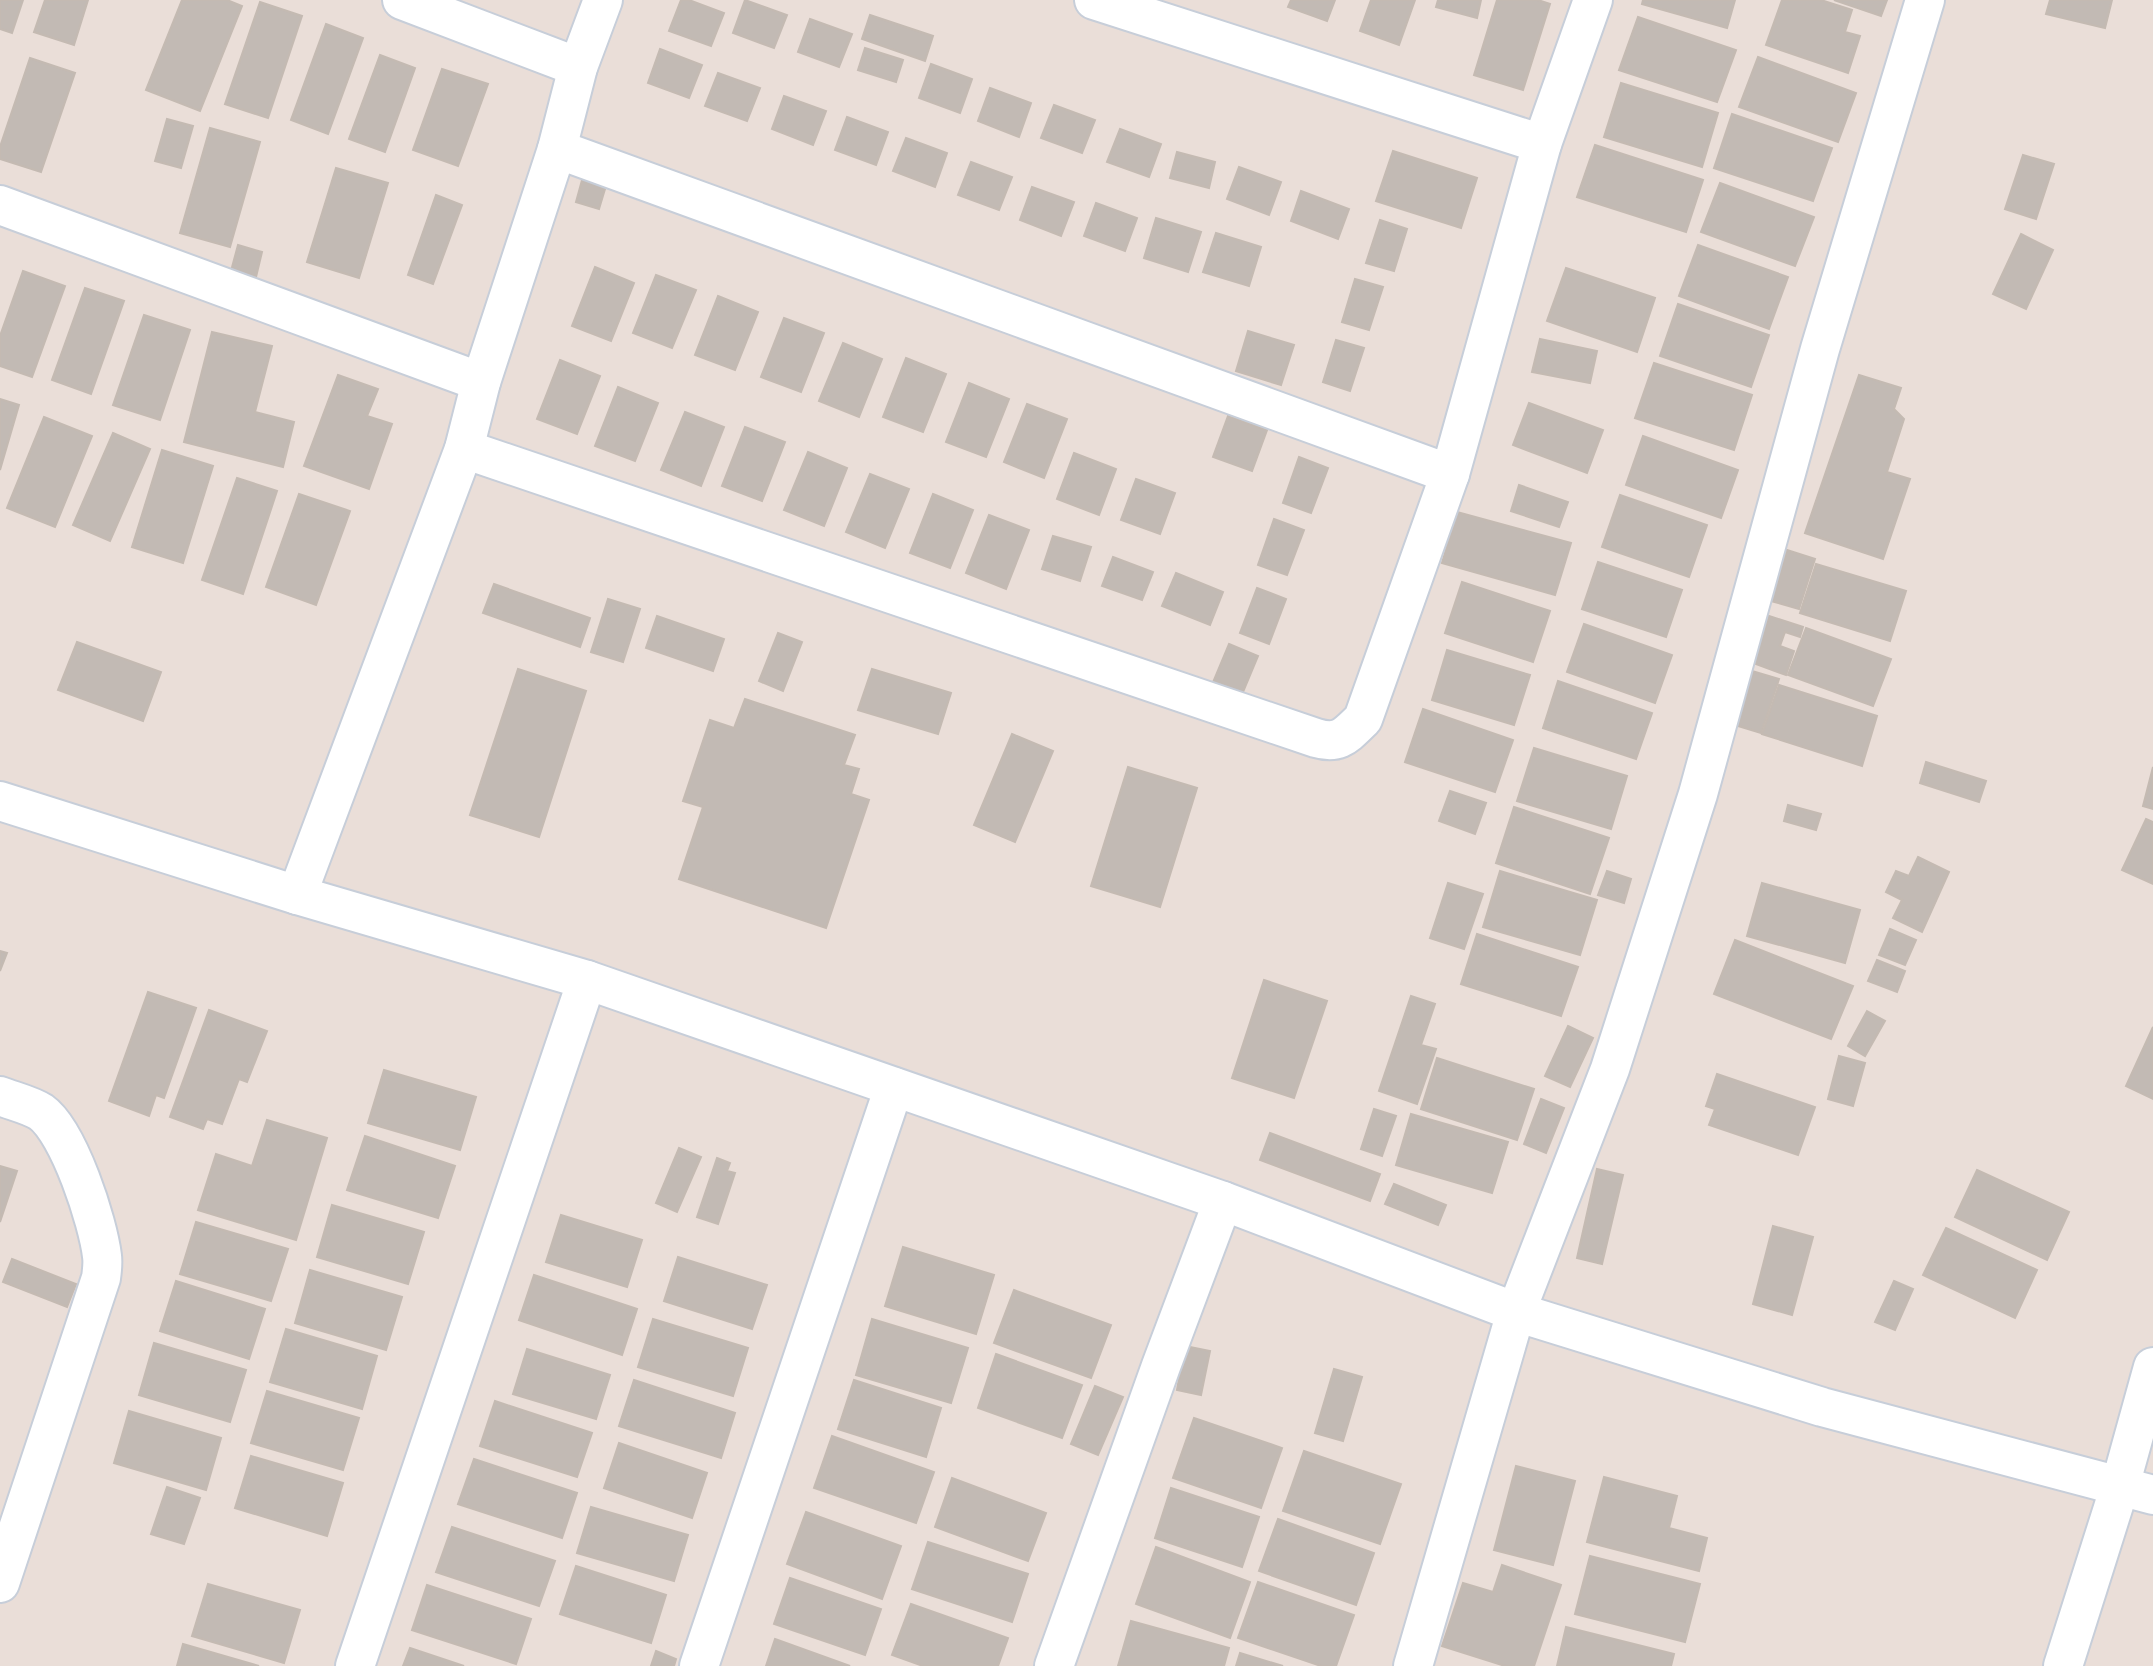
<svg xmlns="http://www.w3.org/2000/svg" width="2153" height="1666" font-family="'Asap Condensed',sans-serif">
<style>
.building{fill:#c2bab4;stroke:#c4bab2;stroke-width:2}
.lines{fill:none;stroke-linecap:round;stroke-linejoin:round}
.minor-casing{stroke:#c7ced9;stroke-width:42}
.tertiary-casing{stroke:#c7ced9;stroke-width:42}
.minor{stroke:#fff;stroke-width:38}
.tertiary{stroke:#fff;stroke-width:38}
</style>
<rect width="100%" height="100%" fill="#eaded8"/>
<!-- building -->
<g class="building">
<path d="M 0,0 L 23,0 L 12,33 L 0,29 Z"/>
<path d="M 45,0 L 88,0 L 74,45 L 34,32 Z"/>
<path d="M 182,0 L 227,0 L 242,6 L 200,111 L 146,90 Z"/>
<path d="M 681,0 L 689,0 L 724,13 L 711,46 L 669,31 Z"/>
<path d="M 745,0 L 787,15 L 774,48 L 733,33 Z"/>
<path d="M 1291,0 L 1335,0 L 1327,21 L 1288,7 Z"/>
<path d="M 1371,0 L 1415,0 L 1399,45 L 1360,31 Z"/>
<path d="M 1438,0 L 1481,0 L 1477,18 L 1436,7 Z"/>
<path d="M 1497,0 L 1538,0 L 1550,4 L 1523,90 L 1474,75 Z"/>
<path d="M 1643,0 L 1735,0 L 1727,28 L 1642,4 Z"/>
<path d="M 1782,0 L 1821,0 L 1852,10 L 1845,32 L 1860,36 L 1848,73 L 1766,45 Z"/>
<path d="M 1834,0 L 1887,0 L 1881,16 Z"/>
<path d="M 2050,0 L 2112,0 L 2105,28 L 2046,14 Z"/>
<path d="M 260,2 L 302,16 L 268,118 L 225,104 Z"/>
<path d="M 870,15 L 933,36 L 925,61 L 862,39 Z"/>
<path d="M 1638,17 L 1736,50 L 1717,102 L 1619,70 Z"/>
<path d="M 810,19 L 852,34 L 839,67 L 798,52 Z"/>
<path d="M 326,24 L 363,38 L 328,134 L 291,120 Z"/>
<path d="M 865,48 L 903,60 L 896,82 L 858,70 Z"/>
<path d="M 660,49 L 702,65 L 689,98 L 648,83 Z"/>
<path d="M 380,55 L 415,68 L 385,152 L 349,139 Z"/>
<path d="M 1758,57 L 1856,93 L 1838,142 L 1739,107 Z"/>
<path d="M 30,58 L 75,73 L 41,172 L 0,159 L 0,147 Z"/>
<path d="M 931,64 L 972,79 L 960,113 L 919,98 Z"/>
<path d="M 442,69 L 488,84 L 458,166 L 413,150 Z"/>
<path d="M 718,73 L 760,88 L 747,121 L 705,106 Z"/>
<path d="M 1621,83 L 1718,113 L 1702,167 L 1604,137 Z"/>
<path d="M 990,88 L 1031,103 L 1019,137 L 978,121 Z"/>
<path d="M 784,96 L 826,111 L 813,145 L 772,129 Z"/>
<path d="M 1054,105 L 1095,120 L 1082,153 L 1041,138 Z"/>
<path d="M 1732,114 L 1832,148 L 1813,201 L 1714,168 Z"/>
<path d="M 847,117 L 888,132 L 876,165 L 835,150 Z"/>
<path d="M 167,119 L 193,126 L 181,168 L 155,161 Z"/>
<path d="M 210,128 L 260,142 L 230,247 L 180,233 Z"/>
<path d="M 1120,129 L 1161,144 L 1149,177 L 1107,162 Z"/>
<path d="M 906,138 L 947,153 L 935,187 L 893,171 Z"/>
<path d="M 1595,145 L 1703,180 L 1686,232 L 1577,197 Z"/>
<path d="M 1393,151 L 1477,178 L 1461,228 L 1376,201 Z"/>
<path d="M 1177,152 L 1215,162 L 1209,188 L 1170,178 Z"/>
<path d="M 2023,155 L 2054,164 L 2036,219 L 2005,209 Z"/>
<path d="M 971,162 L 1012,177 L 999,210 L 958,195 Z"/>
<path d="M 1239,167 L 1281,182 L 1269,215 L 1227,199 Z"/>
<path d="M 336,168 L 388,183 L 359,278 L 307,262 Z"/>
<path d="M 584,173 L 608,179 L 599,209 L 576,202 Z"/>
<path d="M 1720,183 L 1814,217 L 1795,266 L 1701,232 Z"/>
<path d="M 1032,187 L 1074,202 L 1061,236 L 1020,220 Z"/>
<path d="M 1301,191 L 1349,209 L 1338,239 L 1291,221 Z"/>
<path d="M 436,195 L 462,205 L 433,284 L 408,275 Z"/>
<path d="M 1096,203 L 1137,218 L 1125,251 L 1084,236 Z"/>
<path d="M 1156,218 L 1201,232 L 1188,272 L 1144,258 Z"/>
<path d="M 1380,220 L 1407,229 L 1394,271 L 1366,263 Z"/>
<path d="M 1216,233 L 1261,247 L 1249,286 L 1203,272 Z"/>
<path d="M 2021,234 L 2053,250 L 2026,309 L 1993,294 Z"/>
<path d="M 238,245 L 262,252 L 256,277 L 231,271 Z"/>
<path d="M 1698,245 L 1788,277 L 1769,329 L 1679,296 Z"/>
<path d="M 595,267 L 634,283 L 611,341 L 572,326 Z"/>
<path d="M 1566,268 L 1655,298 L 1637,352 L 1547,321 Z"/>
<path d="M 23,271 L 65,286 L 32,377 L 0,366 L 0,336 Z"/>
<path d="M 656,275 L 696,290 L 672,348 L 633,333 Z"/>
<path d="M 1355,279 L 1383,287 L 1369,330 L 1342,322 Z"/>
<path d="M 85,288 L 124,301 L 91,394 L 52,380 Z"/>
<path d="M 718,296 L 758,312 L 735,370 L 695,355 Z"/>
<path d="M 1678,304 L 1769,335 L 1751,387 L 1660,356 Z"/>
<path d="M 144,315 L 190,330 L 160,420 L 113,405 Z"/>
<path d="M 784,318 L 824,333 L 801,392 L 761,377 Z"/>
<path d="M 1248,331 L 1294,345 L 1281,385 L 1236,371 Z"/>
<path d="M 212,332 L 272,346 L 255,412 L 294,422 L 283,467 L 184,442 Z"/>
<path d="M 1540,339 L 1597,351 L 1590,383 L 1532,372 Z"/>
<path d="M 1336,340 L 1364,348 L 1350,391 L 1323,382 Z"/>
<path d="M 843,343 L 882,359 L 859,417 L 819,401 Z"/>
<path d="M 906,358 L 946,374 L 923,432 L 883,417 Z"/>
<path d="M 560,360 L 600,376 L 577,434 L 537,419 Z"/>
<path d="M 1654,363 L 1752,395 L 1734,450 L 1635,418 Z"/>
<path d="M 338,375 L 378,389 L 367,416 L 392,424 L 369,489 L 304,466 Z"/>
<path d="M 1859,375 L 1901,388 L 1894,409 L 1904,419 L 1887,472 L 1910,479 L 1883,559 L 1805,533 Z"/>
<path d="M 969,383 L 1009,399 L 986,457 L 946,442 Z"/>
<path d="M 618,387 L 658,403 L 635,461 L 595,446 Z"/>
<path d="M 0,399 L 19,405 L 0,470 Z"/>
<path d="M 1529,403 L 1603,430 L 1587,473 L 1513,445 Z"/>
<path d="M 1027,404 L 1067,419 L 1044,478 L 1004,462 Z"/>
<path d="M 685,412 L 724,427 L 701,486 L 661,470 Z"/>
<path d="M 1228,416 L 1267,430 L 1252,471 L 1213,457 Z"/>
<path d="M 44,417 L 92,436 L 55,527 L 7,508 Z"/>
<path d="M 745,427 L 785,442 L 762,501 L 722,486 Z"/>
<path d="M 113,433 L 150,449 L 110,541 L 73,525 Z"/>
<path d="M 1643,436 L 1738,470 L 1721,518 L 1626,485 Z"/>
<path d="M 162,450 L 213,466 L 183,563 L 132,547 Z"/>
<path d="M 808,452 L 847,468 L 824,526 L 784,510 Z"/>
<path d="M 1074,453 L 1116,469 L 1099,515 L 1057,499 Z"/>
<path d="M 1299,457 L 1328,468 L 1311,513 L 1283,503 Z"/>
<path d="M 870,474 L 909,489 L 885,548 L 846,532 Z"/>
<path d="M 237,478 L 277,491 L 243,594 L 202,580 Z"/>
<path d="M 1136,479 L 1175,493 L 1160,534 L 1121,520 Z"/>
<path d="M 1519,485 L 1568,502 L 1559,527 L 1511,511 Z"/>
<path d="M 299,494 L 350,511 L 316,605 L 266,587 Z"/>
<path d="M 933,494 L 973,510 L 950,568 L 910,553 Z"/>
<path d="M 1620,495 L 1707,525 L 1689,577 L 1602,547 Z"/>
<path d="M 1457,512 L 1571,543 L 1555,595 L 1442,563 Z"/>
<path d="M 989,515 L 1029,530 L 1006,589 L 966,573 Z"/>
<path d="M 1274,519 L 1304,530 L 1287,575 L 1258,565 Z"/>
<path d="M 1053,536 L 1091,547 L 1080,581 L 1042,569 Z"/>
<path d="M 1787,550 L 1815,559 L 1799,609 L 1771,601 Z"/>
<path d="M 1113,557 L 1153,572 L 1142,600 L 1102,586 Z"/>
<path d="M 1598,562 L 1682,590 L 1666,637 L 1582,609 Z"/>
<path d="M 1816,564 L 1906,591 L 1890,641 L 1800,613 Z"/>
<path d="M 1176,573 L 1223,592 L 1210,625 L 1162,606 Z"/>
<path d="M 1462,582 L 1550,611 L 1533,662 L 1445,633 Z"/>
<path d="M 494,584 L 590,618 L 580,647 L 483,613 Z"/>
<path d="M 1257,588 L 1286,599 L 1269,644 L 1240,633 Z"/>
<path d="M 608,599 L 640,609 L 623,662 L 591,652 Z"/>
<path d="M 657,616 L 724,639 L 713,671 L 646,648 Z"/>
<path d="M 1769,616 L 1803,627 L 1800,637 L 1785,632 L 1780,646 L 1794,651 L 1786,675 L 1753,663 Z"/>
<path d="M 1584,624 L 1672,655 L 1655,703 L 1567,672 Z"/>
<path d="M 1806,628 L 1891,659 L 1873,706 L 1788,675 Z"/>
<path d="M 778,633 L 802,642 L 783,691 L 759,681 Z"/>
<path d="M 77,642 L 161,672 L 143,721 L 58,690 Z"/>
<path d="M 1229,644 L 1258,656 L 1238,704 L 1209,692 Z"/>
<path d="M 1447,650 L 1530,675 L 1514,725 L 1432,700 Z"/>
<path d="M 518,669 L 586,691 L 539,837 L 470,815 Z"/>
<path d="M 872,669 L 951,693 L 938,734 L 858,710 Z"/>
<path d="M 1752,671 L 1779,679 L 1761,733 L 1735,725 Z"/>
<path d="M 1558,681 L 1652,713 L 1636,759 L 1543,728 Z"/>
<path d="M 1779,685 L 1877,716 L 1862,766 L 1762,734 Z"/>
<path d="M 745,699 L 855,735 L 844,765 L 859,769 L 851,794 L 869,800 L 826,928 L 679,879 L 703,807 L 683,801 L 710,720 L 734,728 Z"/>
<path d="M 1423,709 L 1513,740 L 1495,792 L 1405,762 Z"/>
<path d="M 1012,734 L 1053,751 L 1015,842 L 974,825 Z"/>
<path d="M 1534,748 L 1627,776 L 1611,829 L 1517,801 Z"/>
<path d="M 1926,762 L 1986,781 L 1979,802 L 1920,783 Z"/>
<path d="M 1128,767 L 1197,788 L 1160,907 L 1091,886 Z"/>
<path d="M 2153,767 L 2153,809 L 2143,806 Z"/>
<path d="M 1450,791 L 1486,803 L 1475,834 L 1439,821 Z"/>
<path d="M 1788,805 L 1821,814 L 1816,830 L 1784,821 Z"/>
<path d="M 1514,807 L 1609,838 L 1590,894 L 1496,863 Z"/>
<path d="M 2146,819 L 2153,822 L 2153,884 L 2122,870 Z"/>
<path d="M 1918,857 L 1949,872 L 1922,932 L 1893,918 L 1902,900 L 1886,892 L 1896,871 L 1909,876 Z"/>
<path d="M 1500,871 L 1597,900 L 1580,955 L 1483,927 Z"/>
<path d="M 1607,871 L 1631,879 L 1624,903 L 1598,895 Z"/>
<path d="M 1448,883 L 1483,894 L 1464,949 L 1430,938 Z"/>
<path d="M 1762,883 L 1860,910 L 1845,963 L 1747,936 Z"/>
<path d="M 1890,929 L 1916,940 L 1905,965 L 1879,955 Z"/>
<path d="M 1477,934 L 1578,967 L 1561,1016 L 1461,984 Z"/>
<path d="M 1735,940 L 1853,986 L 1831,1039 L 1714,994 Z"/>
<path d="M 0,951 L 7,953 L 0,971 Z"/>
<path d="M 1877,960 L 1905,971 L 1897,992 L 1868,981 Z"/>
<path d="M 1264,980 L 1327,1001 L 1294,1098 L 1232,1078 Z"/>
<path d="M 148,992 L 196,1008 L 164,1098 L 156,1095 L 149,1116 L 109,1101 Z"/>
<path d="M 1411,996 L 1435,1004 L 1421,1045 L 1436,1049 L 1417,1104 L 1379,1091 Z"/>
<path d="M 209,1010 L 267,1031 L 247,1082 L 239,1079 L 222,1124 L 207,1119 L 203,1129 L 170,1117 Z"/>
<path d="M 1867,1011 L 1885,1021 L 1865,1056 L 1848,1046 Z"/>
<path d="M 1568,1026 L 1593,1038 L 1570,1087 L 1545,1076 Z"/>
<path d="M 2153,1027 L 2153,1099 L 2126,1086 Z"/>
<path d="M 1839,1056 L 1865,1063 L 1853,1106 L 1828,1099 Z"/>
<path d="M 1437,1058 L 1534,1089 L 1517,1140 L 1421,1109 Z"/>
<path d="M 384,1070 L 476,1097 L 460,1150 L 368,1123 Z"/>
<path d="M 1717,1074 L 1815,1107 L 1798,1155 L 1709,1125 L 1715,1109 L 1706,1106 Z"/>
<path d="M 1541,1099 L 1564,1108 L 1546,1153 L 1524,1144 Z"/>
<path d="M 1374,1109 L 1396,1116 L 1382,1156 L 1361,1149 Z"/>
<path d="M 1411,1114 L 1508,1142 L 1492,1193 L 1396,1165 Z"/>
<path d="M 267,1120 L 327,1138 L 296,1240 L 198,1210 L 216,1154 L 252,1166 Z"/>
<path d="M 1270,1133 L 1380,1174 L 1370,1201 L 1260,1160 Z"/>
<path d="M 365,1136 L 455,1166 L 438,1218 L 347,1190 Z"/>
<path d="M 679,1148 L 701,1157 L 677,1212 L 656,1203 Z"/>
<path d="M 717,1158 L 730,1163 L 727,1171 L 735,1173 L 718,1224 L 697,1217 Z"/>
<path d="M 0,1166 L 17,1171 L 0,1222 Z"/>
<path d="M 1597,1169 L 1623,1175 L 1602,1264 L 1577,1258 Z"/>
<path d="M 1977,1170 L 2069,1212 L 2047,1260 L 1955,1217 Z"/>
<path d="M 1394,1184 L 1446,1205 L 1438,1225 L 1385,1204 Z"/>
<path d="M 332,1205 L 424,1232 L 408,1284 L 317,1257 Z"/>
<path d="M 561,1215 L 642,1240 L 627,1287 L 546,1262 Z"/>
<path d="M 196,1222 L 288,1249 L 271,1301 L 180,1274 Z"/>
<path d="M 1773,1226 L 1813,1237 L 1792,1315 L 1753,1304 Z"/>
<path d="M 1946,1228 L 2037,1270 L 2015,1318 L 1923,1275 Z"/>
<path d="M 903,1247 L 994,1275 L 976,1334 L 885,1306 Z"/>
<path d="M 678,1257 L 767,1285 L 752,1329 L 664,1301 Z"/>
<path d="M 12,1259 L 76,1284 L 67,1307 L 3,1282 Z"/>
<path d="M 310,1270 L 402,1297 L 386,1350 L 295,1323 Z"/>
<path d="M 534,1275 L 637,1309 L 622,1355 L 519,1320 Z"/>
<path d="M 176,1281 L 265,1309 L 249,1359 L 160,1331 Z"/>
<path d="M 1894,1281 L 1913,1289 L 1895,1330 L 1875,1322 Z"/>
<path d="M 1014,1290 L 1111,1325 L 1091,1378 L 994,1343 Z"/>
<path d="M 653,1319 L 748,1348 L 733,1396 L 638,1367 Z"/>
<path d="M 872,1319 L 968,1348 L 951,1403 L 856,1375 Z"/>
<path d="M 286,1329 L 377,1356 L 362,1409 L 270,1382 Z"/>
<path d="M 154,1343 L 246,1370 L 230,1422 L 139,1395 Z"/>
<path d="M 1185,1346 L 1210,1351 L 1201,1395 L 1177,1390 Z"/>
<path d="M 527,1349 L 610,1375 L 596,1419 L 513,1394 Z"/>
<path d="M 996,1354 L 1082,1385 L 1062,1438 L 978,1408 Z"/>
<path d="M 1334,1369 L 1362,1377 L 1343,1441 L 1315,1433 Z"/>
<path d="M 634,1380 L 735,1413 L 721,1458 L 619,1426 Z"/>
<path d="M 854,1380 L 941,1408 L 926,1457 L 838,1429 Z"/>
<path d="M 1095,1386 L 1123,1397 L 1098,1455 L 1071,1444 Z"/>
<path d="M 267,1391 L 359,1418 L 343,1470 L 251,1443 Z"/>
<path d="M 495,1401 L 592,1433 L 577,1477 L 480,1446 Z"/>
<path d="M 129,1411 L 221,1438 L 206,1490 L 114,1463 Z"/>
<path d="M 1194,1418 L 1282,1448 L 1261,1508 L 1173,1478 Z"/>
<path d="M 832,1436 L 934,1472 L 916,1523 L 814,1488 Z"/>
<path d="M 619,1443 L 707,1473 L 692,1518 L 604,1488 Z"/>
<path d="M 1304,1451 L 1401,1484 L 1380,1544 L 1283,1511 Z"/>
<path d="M 251,1456 L 343,1483 L 327,1536 L 235,1508 Z"/>
<path d="M 474,1459 L 577,1493 L 562,1538 L 458,1504 Z"/>
<path d="M 1516,1466 L 1575,1481 L 1553,1565 L 1494,1550 Z"/>
<path d="M 1604,1477 L 1677,1496 L 1669,1528 L 1707,1538 L 1699,1571 L 1587,1542 Z"/>
<path d="M 952,1478 L 1046,1513 L 1028,1561 L 935,1527 Z"/>
<path d="M 167,1487 L 200,1498 L 184,1544 L 151,1534 Z"/>
<path d="M 1171,1488 L 1259,1517 L 1242,1567 L 1155,1538 Z"/>
<path d="M 591,1507 L 688,1535 L 674,1581 L 577,1553 Z"/>
<path d="M 806,1512 L 901,1546 L 882,1599 L 787,1564 Z"/>
<path d="M 1278,1519 L 1374,1553 L 1356,1605 L 1259,1571 Z"/>
<path d="M 452,1527 L 555,1561 L 539,1606 L 436,1572 Z"/>
<path d="M 928,1542 L 1028,1574 L 1012,1622 L 912,1589 Z"/>
<path d="M 1156,1547 L 1250,1582 L 1230,1638 L 1136,1604 Z"/>
<path d="M 1590,1556 L 1700,1584 L 1685,1642 L 1575,1614 Z"/>
<path d="M 1502,1565 L 1561,1585 L 1534,1666 L 1505,1666 L 1442,1646 L 1463,1583 L 1493,1592 Z"/>
<path d="M 576,1566 L 666,1595 L 651,1643 L 560,1614 Z"/>
<path d="M 790,1578 L 881,1609 L 865,1655 L 774,1624 Z"/>
<path d="M 1258,1582 L 1354,1615 L 1336,1666 L 1321,1666 L 1238,1638 Z"/>
<path d="M 208,1584 L 300,1610 L 284,1663 L 192,1636 Z"/>
<path d="M 427,1585 L 531,1619 L 516,1664 L 412,1630 Z"/>
<path d="M 911,1604 L 1008,1638 L 998,1666 L 923,1666 L 892,1655 Z"/>
<path d="M 1131,1621 L 1229,1648 L 1224,1666 L 1118,1666 Z"/>
<path d="M 1566,1627 L 1674,1654 L 1671,1666 L 1557,1666 Z"/>
<path d="M 775,1639 L 850,1666 L 766,1666 Z"/>
<path d="M 183,1644 L 259,1666 L 177,1666 Z"/>
<path d="M 410,1648 L 464,1666 L 403,1666 Z"/>
<path d="M 656,1651 L 676,1659 L 674,1666 L 651,1666 Z"/>
<path d="M 1240,1653 L 1283,1666 L 1236,1666 Z"/>
</g>
<g class="lines">
<!-- minor casing -->
<g class="minor-casing">
<g id="minor">
<path d="M 402,0 L 578,67"/>
<path d="M 1094,0 L 1542,144"/>
<path d="M 557,149 L 1450,474"/>
<path d="M 0,205 L 481,382"/>
<path d="M 464,449 L 1316,738 C 1340,745 1346,735 1363,719 L 1450,474 L 1542,144 L 1593,0"/>
<path d="M 297,895 L 464,449 L 481,382 L 557,149 L 578,67 L 603,0"/>
<path d="M 0,1096 C 13,1101 30,1105 41,1112 C 69,1132 98,1222 102,1256 C 103,1263 102,1271 101,1278 L 0,1583"/>
<path d="M 355,1666 L 587,980"/>
<path d="M 699,1666 L 894,1087"/>
<path d="M 1054,1666 L 1161,1366 L 1223,1201"/>
<path d="M 1413,1666 L 1516,1312 L 1610,1069 L 1698,794 L 1820,349 L 1925,0"/>
<path d="M 2063,1666 L 2120,1486 L 2153,1367"/>
</g>
</g>
<!-- tertiary casing -->
<g class="tertiary-casing">
<path id="tertiary" d="M 0,801 L 297,895 L 587,980 L 1223,1201 L 1516,1312 L 1822,1407 L 2153,1495"/>
</g>
<!-- minor -->
<use href="#minor" class="minor"/>
<!-- tertiary -->
<use href="#tertiary" class="tertiary"/>
</g>
</svg>
